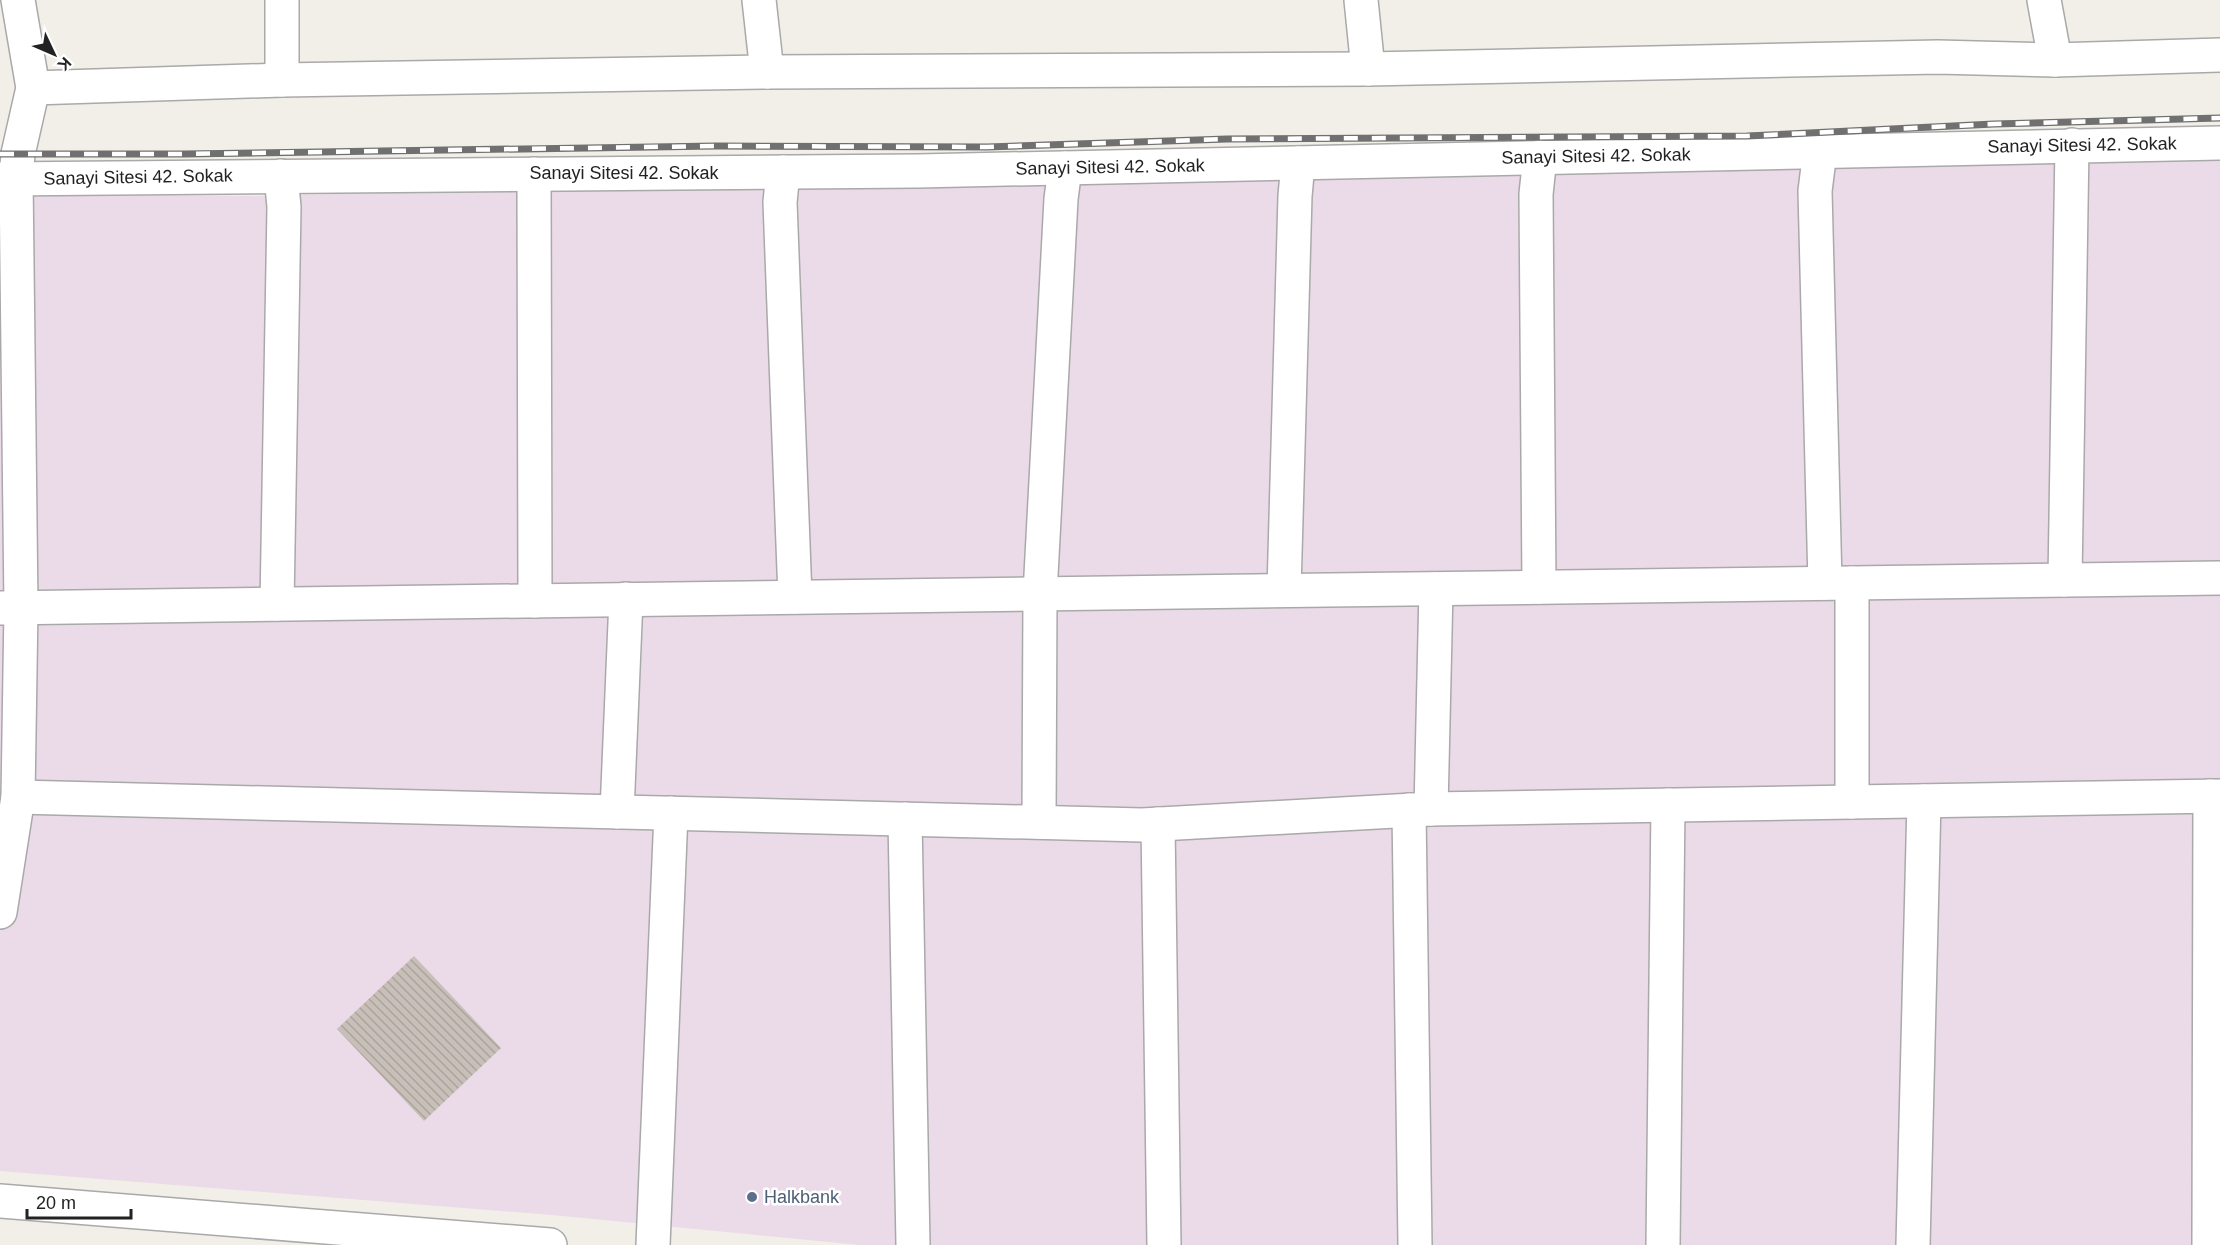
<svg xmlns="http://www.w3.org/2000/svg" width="2220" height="1245" font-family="Helvetica,sans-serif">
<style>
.industrial{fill:#ebdbe8}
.building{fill:url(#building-back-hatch)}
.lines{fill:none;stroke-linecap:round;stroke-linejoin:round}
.minor-casing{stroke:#a9a9a9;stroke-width:36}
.minor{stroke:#fff;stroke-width:33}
.rail-casing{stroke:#707070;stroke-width:7}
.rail{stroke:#fff;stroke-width:4.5;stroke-dasharray:14;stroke-linecap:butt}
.service-dot{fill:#5c6f8a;stroke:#fff;stroke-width:2}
.labels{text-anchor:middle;stroke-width:5;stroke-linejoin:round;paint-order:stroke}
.street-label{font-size:18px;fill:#222;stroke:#fff}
.service-label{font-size:18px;fill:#4e5e75;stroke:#fff;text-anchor:start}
</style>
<defs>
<pattern id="building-back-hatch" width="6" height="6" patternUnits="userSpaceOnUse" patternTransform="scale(1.5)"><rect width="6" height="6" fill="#c7bfb8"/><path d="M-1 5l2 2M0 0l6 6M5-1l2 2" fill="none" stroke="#aba49e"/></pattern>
</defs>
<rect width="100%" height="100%" fill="#f2efe9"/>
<!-- industrial -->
<path class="industrial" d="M 2220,157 L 2220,1245 L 859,1245 L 552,1215 L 0,1171 L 0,194 L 253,196 L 881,181 Z"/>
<!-- building -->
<path class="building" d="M 414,956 L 501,1048 L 424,1121 L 337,1029 Z"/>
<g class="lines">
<!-- minor casing -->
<g class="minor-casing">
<g id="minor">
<path d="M 282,0 L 282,80"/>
<path d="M 759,0 L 767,72"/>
<path d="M 1361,0 L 1368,69"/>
<path d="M 2044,0 L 2055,60"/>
<path d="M 33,88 L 282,80 L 767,72 L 1368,69 L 1938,57 L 2055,60 L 2220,55"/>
<path d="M 1820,151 L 1815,191 L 1825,583"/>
<path d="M 783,172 L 780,202 L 795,597"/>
<path d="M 534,174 L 535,601"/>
<path d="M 0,179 L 918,171 L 2220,143"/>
<path d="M 2065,580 L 2072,145"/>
<path d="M 1539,587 L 1536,194 L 1540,157"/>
<path d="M 1284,590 L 1295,196 L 1298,163"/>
<path d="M 277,604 L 284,207 L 281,176"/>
<path d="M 0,608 L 2220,578"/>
<path d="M 18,797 L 1142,825 L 1431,809 L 2220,796"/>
<path d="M 1852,802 L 1852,583"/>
<path d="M 1431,809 L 1436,589"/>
<path d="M 1409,810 L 1415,1245"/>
<path d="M 617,812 L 626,599"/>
<path d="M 905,819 L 913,1245"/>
<path d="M 1039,822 L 1040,594 L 1061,199 L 1065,168"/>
<path d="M 1158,824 L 1164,1245"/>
<path d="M 0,912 L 18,797 L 21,608 L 16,178 L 18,154 L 33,88 L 18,0"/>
<path d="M 0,1201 L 550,1245"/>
<path d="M 653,1245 L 671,813"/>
<path d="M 1663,1245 L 1668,805"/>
<path d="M 1913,1245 L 1924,801"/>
<path d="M 2209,1245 L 2210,796"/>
</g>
</g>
<!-- minor -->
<use href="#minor" class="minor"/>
<!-- rail casing -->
<g class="rail-casing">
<path id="rail" d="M 0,154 L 184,154 L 716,146 L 987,147 L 1227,139 L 1747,136 L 1994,124 L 2220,118"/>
</g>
<!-- rail -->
<use href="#rail" class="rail"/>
</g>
<!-- markers -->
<circle class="service-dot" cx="752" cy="1197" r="6"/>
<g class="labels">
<!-- street labels -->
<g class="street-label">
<text transform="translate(2082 145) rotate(-1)" y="6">Sanayi Sitesi 42. Sokak</text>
<text transform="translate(1596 156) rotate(-1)" y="6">Sanayi Sitesi 42. Sokak</text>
<text transform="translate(1110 167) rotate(-1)" y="6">Sanayi Sitesi 42. Sokak</text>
<text x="624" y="179">Sanayi Sitesi 42. Sokak</text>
<text transform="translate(138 177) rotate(-1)" y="6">Sanayi Sitesi 42. Sokak</text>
</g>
<!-- service labels -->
<g class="service-label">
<text x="764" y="1203">Halkbank</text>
</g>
</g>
<!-- north arrow -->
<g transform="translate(54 54) rotate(134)" stroke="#ffffff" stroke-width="4.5" paint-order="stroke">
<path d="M0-4.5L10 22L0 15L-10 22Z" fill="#222222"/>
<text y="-9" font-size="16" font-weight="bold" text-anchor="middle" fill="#222222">K</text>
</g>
<!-- scale -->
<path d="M27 1209v9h104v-9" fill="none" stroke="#222222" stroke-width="3"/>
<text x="36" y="1209" font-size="18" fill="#222222" stroke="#ffffff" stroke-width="4.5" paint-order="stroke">20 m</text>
</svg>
